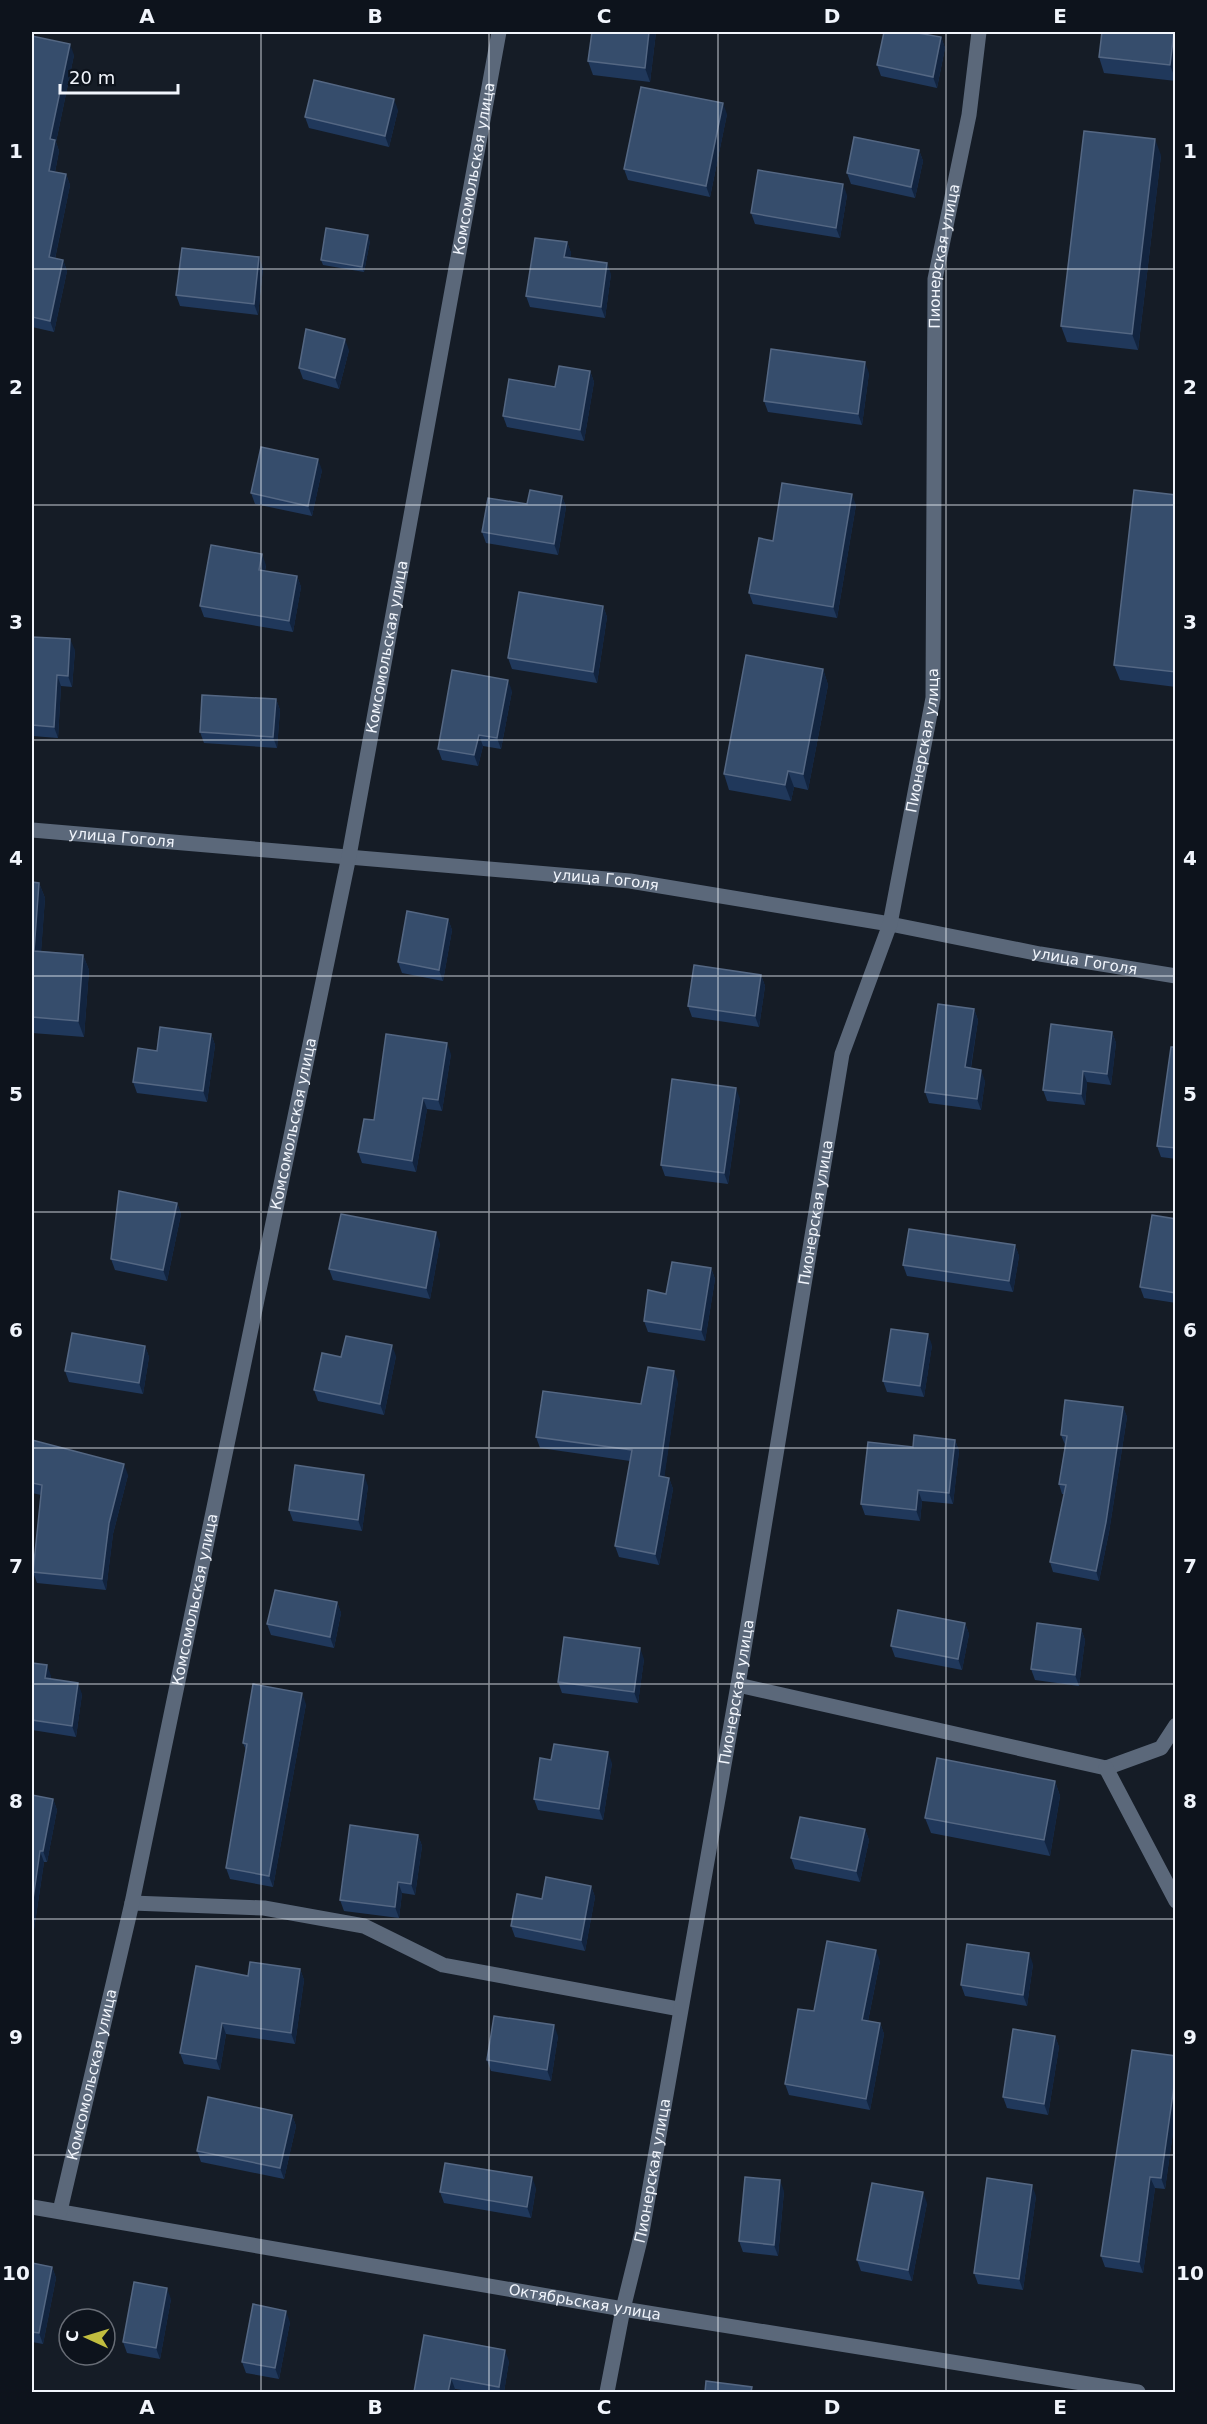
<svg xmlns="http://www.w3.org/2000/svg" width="1207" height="2424" font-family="'DejaVu Sans',sans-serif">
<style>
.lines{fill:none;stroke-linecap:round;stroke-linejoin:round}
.minor{stroke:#5b687a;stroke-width:15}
.wall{fill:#20385b}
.shaded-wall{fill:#12243f}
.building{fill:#364d6c;stroke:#546783;stroke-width:1.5}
.grid{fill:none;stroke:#f1f5fc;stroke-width:1.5;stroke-opacity:0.55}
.labels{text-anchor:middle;stroke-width:4.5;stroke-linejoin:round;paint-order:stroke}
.street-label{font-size:15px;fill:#f1f5fc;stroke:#0d131c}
.neatline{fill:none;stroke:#f1f5fc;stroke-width:2}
.grid-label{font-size:20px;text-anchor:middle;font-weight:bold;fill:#f1f5fc}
</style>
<rect width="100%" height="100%" fill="#151c26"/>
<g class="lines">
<!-- minor -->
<g class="minor">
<path id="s1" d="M 32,830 L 630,881 L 890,924 L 1040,954 L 1176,976"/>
<path d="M 738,1685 L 1106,1768 L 1161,1748 L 1176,1725"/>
<path d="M 1106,1768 L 1176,1901"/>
<path d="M 132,1903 L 264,1908 L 364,1926 L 443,1965 L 679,2009"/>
<path id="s2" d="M 32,2207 L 623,2309 L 1138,2392"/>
<path id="s3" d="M 60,2211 L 132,1903 L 349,856 L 499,32"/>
<path id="s4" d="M 607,2392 L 623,2309 L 642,2232 L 738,1685 L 842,1054 L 890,924 L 933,698 L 935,279 L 969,115 L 979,32"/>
</g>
</g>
<!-- wall -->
<g class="wall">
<path d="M 656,32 L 650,82 L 593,75 L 588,61 Z"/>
<path d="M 1176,32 L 1176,81 L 1104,73 L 1099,57 Z"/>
<path d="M 32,36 L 74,55 L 56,142 L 59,151 L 55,172 L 66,174 L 70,185 L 55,259 L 63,260 L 67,271 L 54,332 L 32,327 Z"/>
<path d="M 941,37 L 945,48 L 937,88 L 881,76 L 877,65 Z"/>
<path d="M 398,110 L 389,147 L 309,128 L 305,117 Z"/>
<path d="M 727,114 L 710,197 L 628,180 L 624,169 Z"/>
<path d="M 919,150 L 923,161 L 915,198 L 851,184 L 847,173 Z"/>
<path d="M 1161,155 L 1138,350 L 1067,342 L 1061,326 Z"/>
<path d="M 847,195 L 840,238 L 755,224 L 751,213 Z"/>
<path d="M 370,241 L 364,272 L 323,265 L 321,260 Z"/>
<path d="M 567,242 L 571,253 L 570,258 L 611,274 L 605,318 L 530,307 L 526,296 Z"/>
<path d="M 263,268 L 258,315 L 180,306 L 176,295 Z"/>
<path d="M 349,350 L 339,389 L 303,379 L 299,368 Z"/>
<path d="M 590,371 L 594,382 L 584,441 L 507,427 L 503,416 L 555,387 Z"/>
<path d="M 869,373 L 862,425 L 768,412 L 764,401 Z"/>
<path d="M 322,470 L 312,516 L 255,504 L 251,493 Z"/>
<path d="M 1176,495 L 1176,687 L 1120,680 L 1114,665 Z"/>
<path d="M 562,496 L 566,507 L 558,555 L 486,543 L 482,532 L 527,504 Z"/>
<path d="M 856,505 L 837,618 L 753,604 L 749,593 L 773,541 Z"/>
<path d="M 266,565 L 265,571 L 297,576 L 301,587 L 293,632 L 204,617 L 200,606 Z"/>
<path d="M 603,606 L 607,617 L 597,683 L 512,669 L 508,658 Z"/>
<path d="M 32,637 L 75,650 L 72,687 L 61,686 L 58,738 L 32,736 Z"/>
<path d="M 823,669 L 828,685 L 808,790 L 794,787 L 791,801 L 729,790 L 724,774 Z"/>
<path d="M 512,691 L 501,749 L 483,746 L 478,766 L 442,760 L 438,749 Z"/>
<path d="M 276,699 L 280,710 L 277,748 L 204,743 L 200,732 Z"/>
<path d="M 32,882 L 39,883 L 45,898 L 41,951 L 83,955 L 89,970 L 84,1037 L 32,1033 Z"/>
<path d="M 448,919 L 452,930 L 443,981 L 402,973 L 398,962 Z"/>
<path d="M 761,975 L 765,986 L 759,1027 L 692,1017 L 688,1006 Z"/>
<path d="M 974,1009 L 978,1020 L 971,1068 L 985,1081 L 981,1110 L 929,1103 L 925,1092 Z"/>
<path d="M 1112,1032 L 1116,1043 L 1111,1085 L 1087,1082 L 1085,1105 L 1047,1101 L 1043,1090 Z"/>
<path d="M 211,1034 L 215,1045 L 207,1102 L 137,1093 L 133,1082 L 157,1051 Z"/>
<path d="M 1176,1047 L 1176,1159 L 1161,1157 L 1157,1146 Z"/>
<path d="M 451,1054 L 442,1111 L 427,1109 L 416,1172 L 362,1163 L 358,1152 L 374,1120 Z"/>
<path d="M 740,1099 L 728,1184 L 665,1176 L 661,1165 Z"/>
<path d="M 177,1203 L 181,1214 L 167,1281 L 115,1270 L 111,1259 Z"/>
<path d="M 1176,1219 L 1176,1303 L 1144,1298 L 1140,1287 Z"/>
<path d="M 440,1243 L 430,1299 L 333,1280 L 329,1269 Z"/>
<path d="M 1015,1245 L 1019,1256 L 1013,1292 L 907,1276 L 903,1265 Z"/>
<path d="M 711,1268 L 715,1279 L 705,1341 L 648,1332 L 644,1321 L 666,1294 Z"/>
<path d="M 932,1345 L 924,1397 L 887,1392 L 883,1381 Z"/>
<path d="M 145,1346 L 149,1357 L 143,1394 L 69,1382 L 65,1371 Z"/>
<path d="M 396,1356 L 384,1415 L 318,1401 L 314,1390 L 341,1357 Z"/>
<path d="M 678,1382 L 664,1477 L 669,1478 L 673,1489 L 659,1565 L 619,1557 L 615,1546 L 630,1461 L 540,1448 L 536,1437 L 641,1404 Z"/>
<path d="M 1123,1407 L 1127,1417 L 1109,1532 L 1099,1581 L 1053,1572 L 1050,1562 L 1064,1494 L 1062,1494 L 1059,1484 L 1065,1445 L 1061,1435 Z"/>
<path d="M 32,1440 L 128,1475 L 113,1534 L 106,1590 L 37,1583 L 33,1572 L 41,1495 L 32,1493 Z"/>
<path d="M 955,1440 L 959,1451 L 953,1504 L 922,1501 L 920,1521 L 865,1515 L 861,1504 L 913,1447 Z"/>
<path d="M 368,1486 L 362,1531 L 293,1521 L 289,1510 Z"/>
<path d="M 337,1602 L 341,1613 L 334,1648 L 271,1635 L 267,1624 Z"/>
<path d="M 965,1623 L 969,1634 L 962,1670 L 895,1657 L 891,1646 Z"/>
<path d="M 1081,1629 L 1085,1640 L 1079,1686 L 1035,1680 L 1031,1669 Z"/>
<path d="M 644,1659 L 638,1703 L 562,1693 L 558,1682 Z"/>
<path d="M 32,1663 L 51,1676 L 51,1679 L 82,1694 L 76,1737 L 32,1730 Z"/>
<path d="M 306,1704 L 273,1887 L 230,1879 L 226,1868 L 246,1750 L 243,1743 Z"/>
<path d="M 551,1760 L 612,1763 L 603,1820 L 538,1810 L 534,1799 Z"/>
<path d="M 1055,1781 L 1060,1796 L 1050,1856 L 931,1833 L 925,1818 Z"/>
<path d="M 32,1795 L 53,1799 L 57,1810 L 47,1862 L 44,1862 L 32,1943 Z"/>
<path d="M 865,1829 L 869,1840 L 860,1882 L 795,1869 L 791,1858 Z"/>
<path d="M 418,1835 L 422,1846 L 415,1895 L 402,1893 L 399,1918 L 344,1911 L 340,1900 Z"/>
<path d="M 591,1886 L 595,1897 L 585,1951 L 515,1937 L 511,1926 L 542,1899 Z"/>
<path d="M 880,1961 L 868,2021 L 880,2023 L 884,2034 L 870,2110 L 789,2095 L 785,2084 L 814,2011 Z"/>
<path d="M 1033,1964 L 1027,2006 L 965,1996 L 961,1985 Z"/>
<path d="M 300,1969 L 304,1980 L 295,2044 L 226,2034 L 220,2070 L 184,2064 L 180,2053 L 248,1976 Z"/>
<path d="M 558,2036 L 551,2081 L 491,2071 L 487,2060 Z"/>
<path d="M 1055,2036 L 1059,2047 L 1048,2115 L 1007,2108 L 1003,2097 Z"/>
<path d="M 1176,2056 L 1176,2111 L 1165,2189 L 1155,2188 L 1143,2273 L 1105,2267 L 1101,2256 Z"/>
<path d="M 292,2115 L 296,2126 L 284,2179 L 201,2162 L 197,2151 Z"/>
<path d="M 536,2188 L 531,2218 L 444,2203 L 440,2192 Z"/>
<path d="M 784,2191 L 778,2256 L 743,2252 L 739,2241 Z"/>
<path d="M 1036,2196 L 1023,2290 L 978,2284 L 974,2273 Z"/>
<path d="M 927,2203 L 912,2281 L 861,2271 L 857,2260 Z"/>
<path d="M 32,2263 L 52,2267 L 56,2278 L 43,2344 L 32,2342 Z"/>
<path d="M 171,2299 L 160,2359 L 127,2353 L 123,2342 Z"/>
<path d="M 290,2322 L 279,2379 L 246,2373 L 242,2362 Z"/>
<path d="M 424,2335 L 509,2361 L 504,2392 L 475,2392 L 455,2389 L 454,2392 L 414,2392 Z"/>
</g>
<!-- shaded-wall -->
<g class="shaded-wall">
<path d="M 649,32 L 656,32 L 650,82 L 645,68 Z"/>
<path d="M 1174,32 L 1176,32 L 1176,81 L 1170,65 Z"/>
<path d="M 941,37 L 945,48 L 937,88 L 933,77 Z"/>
<path d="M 70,44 L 74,55 L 56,142 L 59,151 L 53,182 L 49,171 L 50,139 Z"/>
<path d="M 394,99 L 398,110 L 389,147 L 385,136 Z"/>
<path d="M 723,103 L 727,114 L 710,197 L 706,186 Z"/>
<path d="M 1155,139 L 1161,155 L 1138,350 L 1132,334 Z"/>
<path d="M 919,150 L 923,161 L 915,198 L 911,187 Z"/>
<path d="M 66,174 L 70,185 L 53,268 L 49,257 Z"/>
<path d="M 843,184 L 847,195 L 840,238 L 836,228 Z"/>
<path d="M 368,235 L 370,241 L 364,272 L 362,267 Z"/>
<path d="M 567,242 L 571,253 L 568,268 L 564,257 Z"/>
<path d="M 259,257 L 263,268 L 258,315 L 254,304 Z"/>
<path d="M 63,260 L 67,271 L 54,332 L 50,321 Z"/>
<path d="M 607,263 L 611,274 L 605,318 L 601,307 Z"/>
<path d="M 345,339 L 349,350 L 339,389 L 335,378 Z"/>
<path d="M 865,362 L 869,373 L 862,425 L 858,414 Z"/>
<path d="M 590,371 L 594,382 L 584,441 L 580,430 Z"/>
<path d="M 318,459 L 322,470 L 312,516 L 308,506 Z"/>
<path d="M 852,494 L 856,505 L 837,618 L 833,607 Z"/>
<path d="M 562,496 L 566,507 L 558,555 L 554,544 Z"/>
<path d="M 262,554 L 266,565 L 263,581 L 259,570 Z"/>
<path d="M 297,576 L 301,587 L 293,632 L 289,621 Z"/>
<path d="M 603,606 L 607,617 L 597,683 L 593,672 Z"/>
<path d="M 70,639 L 75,650 L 72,687 L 68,676 Z"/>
<path d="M 823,669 L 828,685 L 808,790 L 803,774 Z"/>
<path d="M 57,675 L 61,686 L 58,738 L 54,727 Z"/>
<path d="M 508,680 L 512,691 L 501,749 L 497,738 Z"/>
<path d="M 276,699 L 280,710 L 277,748 L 273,737 Z"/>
<path d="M 479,735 L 483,746 L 478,766 L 474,755 Z"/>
<path d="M 788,771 L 794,787 L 791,801 L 785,785 Z"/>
<path d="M 39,883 L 45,898 L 40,967 L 34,951 Z"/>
<path d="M 448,919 L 452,930 L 443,981 L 439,970 Z"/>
<path d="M 83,955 L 89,970 L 84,1037 L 78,1021 Z"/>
<path d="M 761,975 L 765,986 L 759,1027 L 755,1016 Z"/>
<path d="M 974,1009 L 978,1020 L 969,1078 L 965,1067 Z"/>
<path d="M 1112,1032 L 1116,1043 L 1111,1085 L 1107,1074 Z"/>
<path d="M 211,1034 L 215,1045 L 207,1102 L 203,1091 Z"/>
<path d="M 447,1043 L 451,1054 L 442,1111 L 438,1100 Z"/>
<path d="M 981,1070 L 985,1081 L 981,1110 L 977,1099 Z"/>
<path d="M 1083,1071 L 1087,1082 L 1085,1105 L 1081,1094 Z"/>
<path d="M 736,1088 L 740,1099 L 728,1184 L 724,1173 Z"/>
<path d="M 423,1098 L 427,1109 L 416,1172 L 412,1161 Z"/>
<path d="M 177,1203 L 181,1214 L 167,1281 L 163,1270 Z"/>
<path d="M 436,1232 L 440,1243 L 430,1299 L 426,1288 Z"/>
<path d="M 1015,1245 L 1019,1256 L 1013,1292 L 1009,1281 Z"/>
<path d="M 711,1268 L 715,1279 L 705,1341 L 701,1330 Z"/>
<path d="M 928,1334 L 932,1345 L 924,1397 L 920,1386 Z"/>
<path d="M 392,1345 L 396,1356 L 384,1415 L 380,1404 Z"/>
<path d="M 145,1346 L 149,1357 L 143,1394 L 139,1383 Z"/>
<path d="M 674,1371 L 678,1382 L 663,1487 L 659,1476 Z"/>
<path d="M 1123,1407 L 1127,1417 L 1109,1532 L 1099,1581 L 1096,1571 Z"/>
<path d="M 955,1440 L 959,1451 L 953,1504 L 949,1493 Z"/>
<path d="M 124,1464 L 128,1475 L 113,1534 L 106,1590 L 102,1579 L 109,1523 Z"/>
<path d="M 364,1475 L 368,1486 L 362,1531 L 358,1520 Z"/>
<path d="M 669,1478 L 673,1489 L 659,1565 L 655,1554 Z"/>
<path d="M 918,1490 L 922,1501 L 920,1521 L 916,1510 Z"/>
<path d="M 337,1602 L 341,1613 L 334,1648 L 330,1637 Z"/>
<path d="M 965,1623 L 969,1634 L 962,1670 L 958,1659 Z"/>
<path d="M 1081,1629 L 1085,1640 L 1079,1686 L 1075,1675 Z"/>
<path d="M 640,1648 L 644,1659 L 638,1703 L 634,1692 Z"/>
<path d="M 47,1665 L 51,1676 L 49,1689 L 45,1678 Z"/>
<path d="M 78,1683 L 82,1694 L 76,1737 L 72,1726 Z"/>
<path d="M 302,1693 L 306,1704 L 273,1887 L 269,1876 Z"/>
<path d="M 608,1752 L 612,1763 L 603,1820 L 599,1809 Z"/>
<path d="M 1055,1781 L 1060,1796 L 1050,1856 L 1044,1840 Z"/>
<path d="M 53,1799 L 57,1810 L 47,1862 L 43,1851 Z"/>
<path d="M 865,1829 L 869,1840 L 860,1882 L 856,1871 Z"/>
<path d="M 418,1835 L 422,1846 L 415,1895 L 411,1884 Z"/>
<path d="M 40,1851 L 44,1862 L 32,1943 L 32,1906 Z"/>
<path d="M 398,1882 L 402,1893 L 399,1918 L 395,1907 Z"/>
<path d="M 591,1886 L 595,1897 L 585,1951 L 581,1940 Z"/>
<path d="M 876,1950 L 880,1961 L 866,2031 L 862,2020 Z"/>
<path d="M 1029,1953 L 1033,1964 L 1027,2006 L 1023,1995 Z"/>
<path d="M 300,1969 L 304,1980 L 295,2044 L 291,2033 Z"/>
<path d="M 222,2023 L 226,2034 L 220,2070 L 216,2059 Z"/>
<path d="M 880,2023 L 884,2034 L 870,2110 L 866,2099 Z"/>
<path d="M 554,2025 L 558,2036 L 551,2081 L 547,2070 Z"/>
<path d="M 1055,2036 L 1059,2047 L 1048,2115 L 1044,2104 Z"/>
<path d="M 1176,2072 L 1176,2111 L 1165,2189 L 1161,2178 Z"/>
<path d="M 292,2115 L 296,2126 L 284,2179 L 280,2168 Z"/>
<path d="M 532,2177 L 536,2188 L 531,2218 L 527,2207 Z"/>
<path d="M 1150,2177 L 1155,2188 L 1143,2273 L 1139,2262 Z"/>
<path d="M 780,2180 L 784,2191 L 778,2256 L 774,2245 Z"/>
<path d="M 1032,2185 L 1036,2196 L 1023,2290 L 1019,2279 Z"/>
<path d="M 923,2192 L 927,2203 L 912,2281 L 908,2270 Z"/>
<path d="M 52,2267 L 56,2278 L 43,2344 L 39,2333 Z"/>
<path d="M 167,2288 L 171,2299 L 160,2359 L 156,2348 Z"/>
<path d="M 286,2311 L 290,2322 L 279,2379 L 275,2368 Z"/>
<path d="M 505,2350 L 509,2361 L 504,2392 L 501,2392 L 499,2387 Z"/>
<path d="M 451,2378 L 455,2389 L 454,2392 L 448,2392 Z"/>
</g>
<!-- building -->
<g class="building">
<path d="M 592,32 L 649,32 L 645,68 L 588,61 Z"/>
<path d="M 884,32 L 912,32 L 941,37 L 933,77 L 877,65 Z"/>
<path d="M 1102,32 L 1174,32 L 1170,65 L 1099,57 Z"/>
<path d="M 32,36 L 70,44 L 50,139 L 55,140 L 49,171 L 66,174 L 49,257 L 63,260 L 50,321 L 32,317 Z"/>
<path d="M 314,80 L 394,99 L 385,136 L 305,117 Z"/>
<path d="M 641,87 L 723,103 L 706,186 L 624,169 Z"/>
<path d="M 1084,131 L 1155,139 L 1132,334 L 1061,326 Z"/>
<path d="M 854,137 L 919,150 L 911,187 L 847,173 Z"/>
<path d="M 758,170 L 843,184 L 836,228 L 751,213 Z"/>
<path d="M 326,228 L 368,235 L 362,267 L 321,260 Z"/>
<path d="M 535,238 L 567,242 L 564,257 L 607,263 L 601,307 L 526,296 Z"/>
<path d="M 182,248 L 259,257 L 254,304 L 176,295 Z"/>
<path d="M 306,329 L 345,339 L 335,378 L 299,368 Z"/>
<path d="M 771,349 L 865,362 L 858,414 L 764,401 Z"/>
<path d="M 559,366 L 590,371 L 580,430 L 503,416 L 509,379 L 555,387 Z"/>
<path d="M 261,447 L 318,459 L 308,506 L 251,493 Z"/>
<path d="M 782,483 L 852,494 L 833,607 L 749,593 L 759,538 L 773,541 Z"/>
<path d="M 530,490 L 562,496 L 554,544 L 482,532 L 488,498 L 527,504 Z"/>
<path d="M 1134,490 L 1176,495 L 1176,672 L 1114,665 Z"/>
<path d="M 211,545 L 262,554 L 259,570 L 297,576 L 289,621 L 200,606 Z"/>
<path d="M 519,592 L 603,606 L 593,672 L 508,658 Z"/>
<path d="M 32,637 L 70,639 L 68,676 L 57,675 L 54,727 L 32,725 Z"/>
<path d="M 746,655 L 823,669 L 803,774 L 788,771 L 785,785 L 724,774 Z"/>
<path d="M 452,670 L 508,680 L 497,738 L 479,735 L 474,755 L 438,749 Z"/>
<path d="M 202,695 L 276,699 L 273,737 L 200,732 Z"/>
<path d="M 32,882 L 39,883 L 34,951 L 83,955 L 78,1021 L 32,1017 Z"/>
<path d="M 407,911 L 448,919 L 439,970 L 398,962 Z"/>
<path d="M 694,965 L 761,975 L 755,1016 L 688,1006 Z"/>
<path d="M 938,1004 L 974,1009 L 965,1067 L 981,1070 L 977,1099 L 925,1092 Z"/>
<path d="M 1051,1024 L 1112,1032 L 1107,1074 L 1083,1071 L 1081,1094 L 1043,1090 Z"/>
<path d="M 160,1027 L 211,1034 L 203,1091 L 133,1082 L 138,1048 L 157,1051 Z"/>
<path d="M 386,1034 L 447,1043 L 438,1100 L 423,1098 L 412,1161 L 358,1152 L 364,1119 L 374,1120 Z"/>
<path d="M 1171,1047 L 1176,1047 L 1176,1148 L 1157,1146 Z"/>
<path d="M 672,1079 L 736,1088 L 724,1173 L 661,1165 Z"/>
<path d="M 119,1191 L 177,1203 L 163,1270 L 111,1259 Z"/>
<path d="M 341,1214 L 436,1232 L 426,1288 L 329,1269 Z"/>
<path d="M 1152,1215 L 1176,1219 L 1176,1293 L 1140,1287 Z"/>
<path d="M 909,1229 L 1015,1245 L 1009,1281 L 903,1265 Z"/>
<path d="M 672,1262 L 711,1268 L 701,1330 L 644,1321 L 648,1290 L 666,1294 Z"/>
<path d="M 891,1329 L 928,1334 L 920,1386 L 883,1381 Z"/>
<path d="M 72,1333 L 145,1346 L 139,1383 L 65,1371 Z"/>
<path d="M 346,1336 L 392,1345 L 380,1404 L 314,1390 L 322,1353 L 341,1357 Z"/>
<path d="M 648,1367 L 674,1371 L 659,1476 L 669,1478 L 655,1554 L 615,1546 L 632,1450 L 536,1437 L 543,1391 L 641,1404 Z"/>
<path d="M 1065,1400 L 1123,1407 L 1106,1522 L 1096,1571 L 1050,1562 L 1066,1485 L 1059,1484 L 1067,1436 L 1061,1435 Z"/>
<path d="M 914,1435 L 955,1440 L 949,1493 L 918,1490 L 916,1510 L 861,1504 L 868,1442 L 913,1447 Z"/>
<path d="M 32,1440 L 124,1464 L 109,1523 L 102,1579 L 33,1572 L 42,1485 L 32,1483 Z"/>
<path d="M 295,1465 L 364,1475 L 358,1520 L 289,1510 Z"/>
<path d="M 275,1590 L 337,1602 L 330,1637 L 267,1624 Z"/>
<path d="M 898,1610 L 965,1623 L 958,1659 L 891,1646 Z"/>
<path d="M 1037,1623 L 1081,1629 L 1075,1675 L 1031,1669 Z"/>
<path d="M 564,1637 L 640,1648 L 634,1692 L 558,1682 Z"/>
<path d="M 32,1663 L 47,1665 L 45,1678 L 78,1683 L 72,1726 L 32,1720 Z"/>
<path d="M 253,1684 L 302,1693 L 269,1876 L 226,1868 L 247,1744 L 243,1743 Z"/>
<path d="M 554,1744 L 608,1752 L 599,1809 L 534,1799 L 540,1758 L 551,1760 Z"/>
<path d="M 937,1758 L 1055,1781 L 1044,1840 L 925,1818 Z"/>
<path d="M 32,1795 L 53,1799 L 43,1851 L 40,1851 L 32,1906 Z"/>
<path d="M 800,1817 L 865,1829 L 856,1871 L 791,1858 Z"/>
<path d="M 350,1825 L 418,1835 L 411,1884 L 398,1882 L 395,1907 L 340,1900 Z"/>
<path d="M 546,1877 L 591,1886 L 581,1940 L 511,1926 L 517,1894 L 542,1899 Z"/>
<path d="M 827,1941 L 876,1950 L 862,2020 L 880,2023 L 866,2099 L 785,2084 L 798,2009 L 814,2011 Z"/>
<path d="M 967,1944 L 1029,1953 L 1023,1995 L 961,1985 Z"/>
<path d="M 250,1962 L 300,1969 L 291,2033 L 222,2023 L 216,2059 L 180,2053 L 196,1966 L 248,1976 Z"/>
<path d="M 494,2016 L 554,2025 L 547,2070 L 487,2060 Z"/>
<path d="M 1013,2029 L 1055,2036 L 1044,2104 L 1003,2097 Z"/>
<path d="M 1132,2050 L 1176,2056 L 1176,2072 L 1161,2178 L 1150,2177 L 1139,2262 L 1101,2256 Z"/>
<path d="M 208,2097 L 292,2115 L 280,2168 L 197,2151 Z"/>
<path d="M 445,2163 L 532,2177 L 527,2207 L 440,2192 Z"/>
<path d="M 745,2177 L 780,2180 L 774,2245 L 739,2241 Z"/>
<path d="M 987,2178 L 1032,2185 L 1019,2279 L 974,2273 Z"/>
<path d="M 872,2183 L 923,2192 L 908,2270 L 857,2260 Z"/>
<path d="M 32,2263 L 52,2267 L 39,2333 L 32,2332 Z"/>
<path d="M 134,2282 L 167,2288 L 156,2348 L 123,2342 Z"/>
<path d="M 253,2304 L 286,2311 L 275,2368 L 242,2362 Z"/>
<path d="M 424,2335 L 505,2350 L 499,2387 L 451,2378 L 448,2392 L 414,2392 Z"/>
<path d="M 706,2381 L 752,2387 L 751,2392 L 705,2392 Z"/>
</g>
<!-- grid -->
<path class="grid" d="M 261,32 L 261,2392M 489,32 L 489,2392M 718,32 L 718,2392M 946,32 L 946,2392M 32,269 L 1176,269M 32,505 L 1176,505M 32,740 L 1176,740M 32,976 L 1176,976M 32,1212 L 1176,1212M 32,1448 L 1176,1448M 32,1684 L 1176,1684M 32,1919 L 1176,1919M 32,2155 L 1176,2155"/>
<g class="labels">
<!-- street labels -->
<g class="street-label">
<text dy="5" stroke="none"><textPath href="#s3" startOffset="2084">Комсомольская улица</textPath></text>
<text dy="5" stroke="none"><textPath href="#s4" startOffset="2170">Пионерская улица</textPath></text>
<text dy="5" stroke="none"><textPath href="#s3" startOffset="1598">Комсомольская улица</textPath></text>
<text dy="5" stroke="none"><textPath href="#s4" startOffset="1684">Пионерская улица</textPath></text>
<text dy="5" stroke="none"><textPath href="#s1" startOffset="90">улица Гоголя</textPath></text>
<text dy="5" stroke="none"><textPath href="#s1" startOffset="576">улица Гоголя</textPath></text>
<text dy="5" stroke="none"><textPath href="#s1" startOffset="1062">улица Гоголя</textPath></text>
<text dy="5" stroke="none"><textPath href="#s3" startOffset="1112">Комсомольская улица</textPath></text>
<text dy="5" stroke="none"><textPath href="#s4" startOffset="1198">Пионерская улица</textPath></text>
<text dy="5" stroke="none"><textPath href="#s3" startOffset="626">Комсомольская улица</textPath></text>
<text dy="5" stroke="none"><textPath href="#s4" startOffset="712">Пионерская улица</textPath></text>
<text dy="5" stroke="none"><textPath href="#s3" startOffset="140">Комсомольская улица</textPath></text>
<text dy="5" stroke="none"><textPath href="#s4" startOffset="226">Пионерская улица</textPath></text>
<text dy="5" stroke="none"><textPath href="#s2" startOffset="561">Октябрьская улица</textPath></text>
</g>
</g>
<!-- border -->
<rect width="1207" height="2424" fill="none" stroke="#0d131c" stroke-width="66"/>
<!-- north arrow -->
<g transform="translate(87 2337) rotate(274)"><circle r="28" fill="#0d131c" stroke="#686d76" stroke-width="1.5"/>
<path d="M0-4.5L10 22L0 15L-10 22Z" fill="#c1bd3f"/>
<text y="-9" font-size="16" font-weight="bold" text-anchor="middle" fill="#f1f5fc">С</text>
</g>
<!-- scale -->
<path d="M60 84v9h118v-9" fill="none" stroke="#f1f5fc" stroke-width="3"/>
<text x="69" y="84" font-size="18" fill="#f1f5fc" stroke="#0d131c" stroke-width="4.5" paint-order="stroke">20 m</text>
<rect x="33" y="33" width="1141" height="2358" class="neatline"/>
<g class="grid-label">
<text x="147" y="23">A</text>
<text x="375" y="23">B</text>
<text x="604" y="23">C</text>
<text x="832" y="23">D</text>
<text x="1060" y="23">E</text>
<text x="16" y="158">1</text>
<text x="1190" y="158">1</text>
<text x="16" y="394">2</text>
<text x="1190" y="394">2</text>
<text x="16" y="629">3</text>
<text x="1190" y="629">3</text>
<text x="16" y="865">4</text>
<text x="1190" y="865">4</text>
<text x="16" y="1101">5</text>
<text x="1190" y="1101">5</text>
<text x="16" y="1337">6</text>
<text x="1190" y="1337">6</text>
<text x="16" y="1573">7</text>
<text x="1190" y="1573">7</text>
<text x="16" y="1808">8</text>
<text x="1190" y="1808">8</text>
<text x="16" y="2044">9</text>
<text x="1190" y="2044">9</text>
<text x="16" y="2280">10</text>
<text x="1190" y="2280">10</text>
<text x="147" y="2414">A</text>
<text x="375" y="2414">B</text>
<text x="604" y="2414">C</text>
<text x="832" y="2414">D</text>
<text x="1060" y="2414">E</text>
</g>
</svg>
